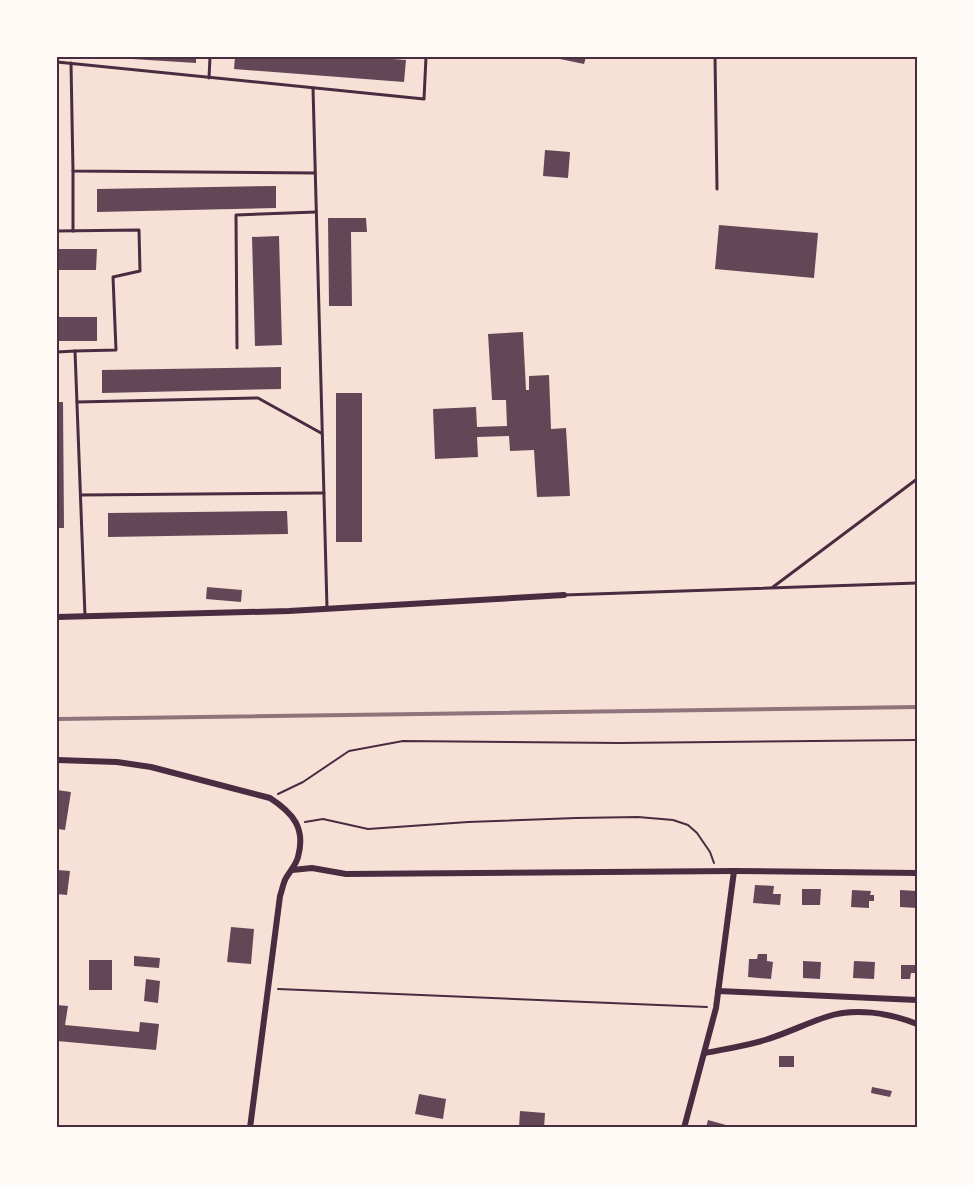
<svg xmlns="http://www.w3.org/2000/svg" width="974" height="1185" font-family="Montserrat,sans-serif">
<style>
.building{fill:#644757}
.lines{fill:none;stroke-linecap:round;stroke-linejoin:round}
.path{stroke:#4a2c40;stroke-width:2}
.service{stroke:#4a2c40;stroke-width:3}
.minor{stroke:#4a2c40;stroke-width:6}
.rail{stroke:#8f747c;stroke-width:4}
.neatline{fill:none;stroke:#4a2c40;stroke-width:2}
</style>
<rect width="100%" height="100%" fill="#f7e1d7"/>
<!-- building -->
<g class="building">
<path d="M 132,57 L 196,57 L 196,63 L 132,59 Z"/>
<path d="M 235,57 L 365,57 L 406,60 L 404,82 L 234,69 Z"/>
<path d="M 561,57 L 586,57 L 584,64 L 560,59 Z"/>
<path d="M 545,150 L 570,152 L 568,178 L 543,176 Z"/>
<path d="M 276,186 L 276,208 L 97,212 L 97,189 Z"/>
<path d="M 328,218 L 366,218 L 367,232 L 351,232 L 352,306 L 329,306 Z"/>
<path d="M 719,225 L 818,233 L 814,278 L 715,269 Z"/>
<path d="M 279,236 L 282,345 L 255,346 L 252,237 Z"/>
<path d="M 57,249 L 97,249 L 96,270 L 57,270 Z"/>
<rect x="57" y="317" width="40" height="24"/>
<path d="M 523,332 L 526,390 L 529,390 L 529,376 L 549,375 L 551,429 L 566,428 L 570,496 L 537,497 L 534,450 L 510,451 L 509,436 L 477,437 L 478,457 L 435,459 L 433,409 L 476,407 L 477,427 L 507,426 L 506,400 L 492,400 L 488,334 Z"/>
<path d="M 281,367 L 281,389 L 102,393 L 102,370 Z"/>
<rect x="336" y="393" width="26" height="149"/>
<path d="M 57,402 L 63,402 L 64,528 L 57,528 Z"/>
<path d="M 287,511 L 288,534 L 108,537 L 108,513 Z"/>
<path d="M 207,587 L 242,590 L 241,602 L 206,599 Z"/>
<path d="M 57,790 L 71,792 L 65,830 L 57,829 Z"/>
<path d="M 57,870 L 70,871 L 67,895 L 57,894 Z"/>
<path d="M 755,885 L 774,886 L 773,894 L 781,894 L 780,905 L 753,903 Z"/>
<path d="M 802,889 L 821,889 L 820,905 L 802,905 Z"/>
<path d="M 852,890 L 871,891 L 870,895 L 874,895 L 874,901 L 869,901 L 869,908 L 851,907 Z"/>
<path d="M 900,890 L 917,891 L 917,908 L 900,907 Z"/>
<path d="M 231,927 L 254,929 L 251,964 L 227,962 Z"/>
<path d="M 758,954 L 767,954 L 767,961 L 773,962 L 771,979 L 748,977 L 749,959 L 757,959 Z"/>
<path d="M 134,956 L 160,958 L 159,968 L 134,966 Z"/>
<rect x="89" y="960" width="23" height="30"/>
<path d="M 803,961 L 821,962 L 820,979 L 803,978 Z"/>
<path d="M 854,961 L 875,962 L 874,979 L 853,978 Z"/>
<path d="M 901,965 L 917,965 L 917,973 L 911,973 L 910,979 L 901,979 Z"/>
<path d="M 146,979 L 160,981 L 158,1003 L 144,1001 Z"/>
<path d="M 57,1005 L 68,1006 L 65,1025 L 139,1032 L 140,1022 L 159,1024 L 156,1050 L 57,1041 Z"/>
<rect x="779" y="1056" width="15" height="11"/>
<path d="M 872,1087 L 892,1091 L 890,1097 L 871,1093 Z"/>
<path d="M 419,1094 L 446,1099 L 443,1119 L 415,1114 Z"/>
<path d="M 520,1111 L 545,1113 L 544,1128 L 519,1128 Z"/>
<path d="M 708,1120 L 726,1125 L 725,1128 L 706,1128 Z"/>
</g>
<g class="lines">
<!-- path -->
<g class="path">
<path d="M 278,794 L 303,782 L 349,751 L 403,741 L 619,743 L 917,740"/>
<path d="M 305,822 L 323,819 L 368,829 L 468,822 L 576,818 L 638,817 L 673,820 L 688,825 L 697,833 L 710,852 L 714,863"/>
<path d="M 278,989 L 707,1007"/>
</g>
<!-- service -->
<g class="service">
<path d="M 715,57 L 717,189"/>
<path d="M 57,62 L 424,99 L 426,57"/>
<path d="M 71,63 L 73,171 L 315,173"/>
<path d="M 209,78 L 210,57"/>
<path d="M 313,88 L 327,608"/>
<path d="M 73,171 L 73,231"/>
<path d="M 57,231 L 139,230 L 140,271 L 113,277 L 116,350 L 75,351"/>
<path d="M 237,348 L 236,215 L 316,212"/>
<path d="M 57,352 L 75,351 L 85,616"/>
<path d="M 77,402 L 258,398 L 321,433"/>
<path d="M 81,495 L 324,493"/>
<path d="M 773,587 L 917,479"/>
<path d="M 564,595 L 917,583"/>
</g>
<!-- minor -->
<g class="minor">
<path d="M 57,617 L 289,611 L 564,595"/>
<path d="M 57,760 L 117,762 L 151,767 L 270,798 C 293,813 306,828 298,857 C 296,865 290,871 286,878 C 283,883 282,891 280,896 L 250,1128"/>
<path d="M 292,870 L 312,868 L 346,874 L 734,871 L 917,873"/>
<path d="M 718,991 L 917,1000"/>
<path d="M 705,1053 C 725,1049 745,1046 765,1040 C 785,1034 805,1024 826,1017 C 854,1007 890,1013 917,1024"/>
<path d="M 684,1128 L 716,1008 L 734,871"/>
</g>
<!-- rail -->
<path class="rail" d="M 57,719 L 917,707"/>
</g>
<!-- border -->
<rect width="974" height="1185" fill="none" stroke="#fffaf5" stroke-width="117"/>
<rect x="58" y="58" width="858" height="1068" class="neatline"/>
</svg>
